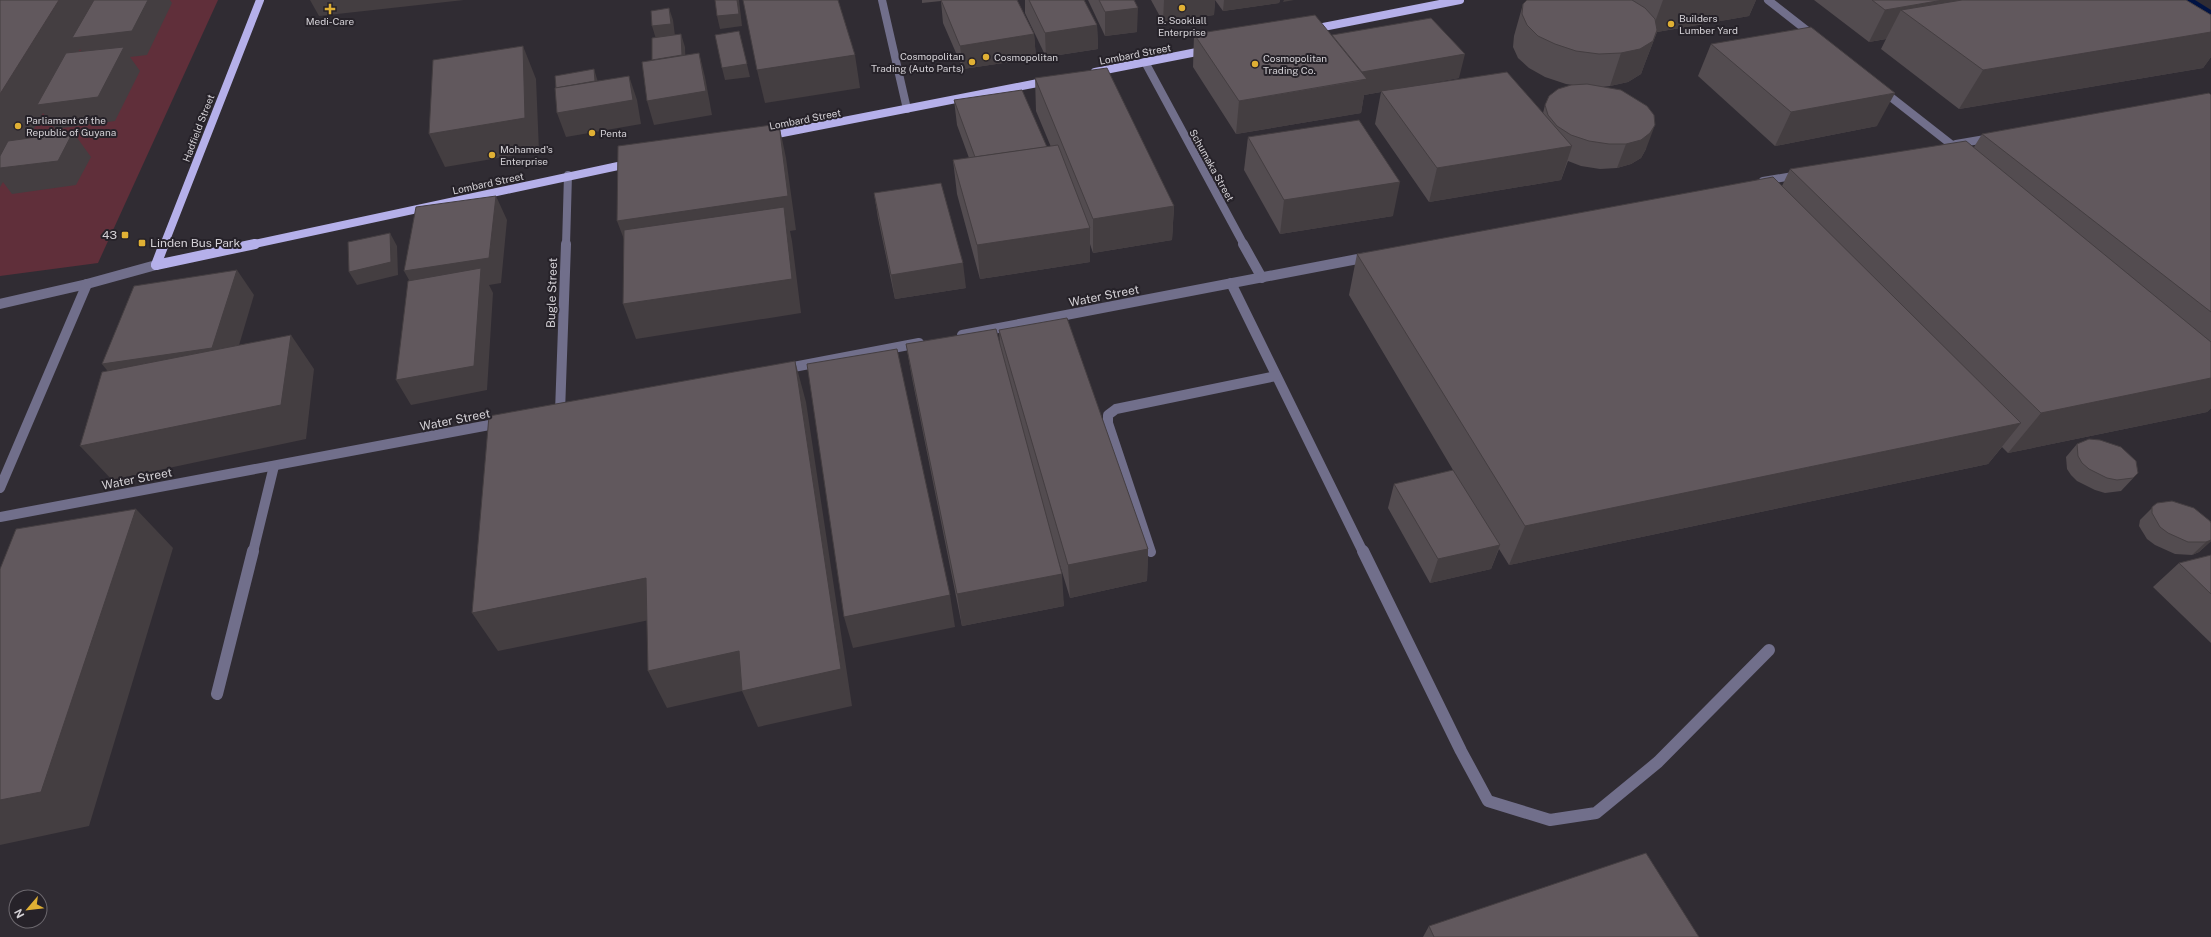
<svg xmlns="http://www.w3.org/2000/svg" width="2211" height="937" font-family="'Public Sans',sans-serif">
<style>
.green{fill:#602f3a}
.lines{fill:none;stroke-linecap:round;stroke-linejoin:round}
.stream{fill:#001243;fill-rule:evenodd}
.minor-far2{stroke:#716f8b;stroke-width:8}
.minor-far1{stroke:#716f8b;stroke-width:10}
.minor{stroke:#716f8b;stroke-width:12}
.major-far1{stroke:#b5b0ea;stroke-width:8}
.major{stroke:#b5b0ea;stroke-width:10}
.wall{fill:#534c50}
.shaded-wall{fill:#443e41;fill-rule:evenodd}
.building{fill:#61585d;stroke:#443e41}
.poi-dot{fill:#e0b034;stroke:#262229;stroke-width:1.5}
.labels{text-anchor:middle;stroke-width:4;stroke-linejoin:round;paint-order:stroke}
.far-poi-label{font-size:10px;fill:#d4d1d6;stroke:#262229;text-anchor:start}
.far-street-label{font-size:10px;fill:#d4d1d6;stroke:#262229}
.poi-label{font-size:12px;fill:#d4d1d6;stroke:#262229;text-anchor:end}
.street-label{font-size:12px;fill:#d4d1d6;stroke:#262229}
</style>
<rect width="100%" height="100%" fill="#302c33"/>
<!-- green -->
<path class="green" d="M 0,0 L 218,0 L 98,263 L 0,276 Z"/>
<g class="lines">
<!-- stream -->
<path class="stream" d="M 2183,0 L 2195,0 L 2211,10 L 2211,18 Z"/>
<!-- minor-far2 -->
<g class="minor-far2">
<path d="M 882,0 L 907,109"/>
<path d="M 1768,0 L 1814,36"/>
<path d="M 1145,62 L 1244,245"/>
<path d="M 1883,91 L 1952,145"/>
<path d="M 1956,144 L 1991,138"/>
<path d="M 1763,181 L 1799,175"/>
<path d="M 566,245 L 568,175"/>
</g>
<!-- minor-far1 -->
<g class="minor-far1">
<path d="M 1243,244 L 1262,278"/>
<path d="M 1231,283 L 1363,552"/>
<path d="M 0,304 L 87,284 L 156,265"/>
<path d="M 962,335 L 1368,257"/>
<path d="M 783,369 L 919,343"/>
<path d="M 560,412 L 566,244"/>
<path d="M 0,488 L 87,284"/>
<path d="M 0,517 L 500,423"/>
<path d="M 253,552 L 274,466"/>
<path d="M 1151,552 L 1108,423 L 1108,415 L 1116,409 L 1276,376"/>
</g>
<!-- minor -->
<g class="minor">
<path d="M 1363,551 L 1461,751 L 1488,801 L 1550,820 L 1596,813 L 1658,762 L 1769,650"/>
<path d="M 217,694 L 253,551"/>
</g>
<!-- major-far1 -->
<g class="major-far1">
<path d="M 1313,29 L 1460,0"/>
<path d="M 1095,72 L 1207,50"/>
<path d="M 767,136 L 1048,81"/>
<path d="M 164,245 L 260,0"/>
<path d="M 250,245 L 632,163"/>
</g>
<!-- major -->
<g class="major">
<path d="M 156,265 L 255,244"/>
<path d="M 156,265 L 164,244"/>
</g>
</g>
<!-- wall -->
<g class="wall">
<path d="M 922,0 L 1017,0 L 1034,34 L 1036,58 L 963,69 L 943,23 L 941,1 L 922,3 Z"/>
<path d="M 1025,0 L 1084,0 L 1097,25 L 1098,49 L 1046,57 L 1025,13 Z"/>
<path d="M 1088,0 L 1134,0 L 1137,32 L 1105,36 Z"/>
<path d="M 1151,0 L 1215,0 L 1214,15 L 1163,22 Z"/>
<path d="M 1215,0 L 1280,0 L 1279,3 L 1223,11 Z"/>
<path d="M 1527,0 L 1756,0 L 1749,16 L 1657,32 L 1645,63 L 1641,74 L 1628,82 L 1610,86 L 1602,87 L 1646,149 L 1641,158 L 1631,164 L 1617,168 L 1600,169 L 1581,166 L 1568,161 L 1561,180 L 1429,202 L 1375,124 L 1381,92 L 1364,95 L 1361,113 L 1236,134 L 1193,67 L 1194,34 L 1332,35 L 1459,78 L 1402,88 L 1543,113 L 1545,105 L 1573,85 L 1566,84 L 1545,77 L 1529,68 L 1518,58 L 1513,47 L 1514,36 L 1523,4 Z"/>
<path d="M 1814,0 L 2186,0 L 2211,15 L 2211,57 L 2203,68 L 1959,109 L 1881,49 L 1886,39 L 1869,42 Z"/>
<path d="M 1711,44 L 1877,126 L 1775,146 L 1698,76 Z"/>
<path d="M 1035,78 L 1174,206 L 1172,240 L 1093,253 L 1090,244 L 1090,262 L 980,279 L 957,194 L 953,160 L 969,158 L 957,125 L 954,100 L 1047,147 L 1051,147 L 1036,111 Z"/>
<path d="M 2211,95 L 2211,408 L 2207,412 L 2008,453 L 2002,447 L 1988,464 L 1509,565 L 1499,549 L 1491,569 L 1430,583 L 1388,508 L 1394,484 L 1453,470 L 1349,295 L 1357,254 L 1782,186 L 1790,169 L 1974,147 L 1982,134 Z"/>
<path d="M 1248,137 L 1393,216 L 1280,234 L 1244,170 Z"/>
<path d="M 874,193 L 966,288 L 895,299 L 878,218 Z"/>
<path d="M 999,330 L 1148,549 L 1147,581 L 1070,598 L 1055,549 L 1064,606 L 962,626 L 912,378 L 906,344 L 1000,346 Z"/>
<path d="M 2077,444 L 2138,473 L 2121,491 L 2105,493 L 2095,490 L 2077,481 L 2071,475 L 2067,469 L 2066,457 Z"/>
<path d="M 2157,503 L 2211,541 L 2199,552 L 2192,555 L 2175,554 L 2155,545 L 2147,539 L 2139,526 L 2140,520 Z"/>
<path d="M 2211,555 L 2211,643 L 2153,587 L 2179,563 Z"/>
<path d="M 1429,926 L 1699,937 L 1423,937 Z"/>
</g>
<!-- shaded-wall -->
<g class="shaded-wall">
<path d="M 59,0 L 170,0 L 172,3 L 147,55 L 130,57 L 140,71 L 115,121 L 55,129 L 43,113 L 12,167 L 73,132 L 91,157 L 76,185 L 12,194 L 3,182 L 0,187 L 0,94 ZM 80,49 L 89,62 L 48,103 Z"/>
<path d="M 310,0 L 464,0 L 319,16 Z"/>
<path d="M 737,0 L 739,0 L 742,26 L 720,29 L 717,16 Z"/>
<path d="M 1164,0 L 1215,0 L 1214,15 L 1163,22 Z"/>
<path d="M 1224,0 L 1280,0 L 1279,3 L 1223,11 Z"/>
<path d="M 1284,0 L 1294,0 L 1283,2 Z"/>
<path d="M 1663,0 L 1756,0 L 1749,16 L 1657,32 L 1645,63 L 1641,74 L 1628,82 L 1610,86 L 1621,53 L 1651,33 Z"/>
<path d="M 1943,0 L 2026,0 L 1901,10 L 1886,39 L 1869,42 L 1885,10 Z"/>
<path d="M 669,8 L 673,20 L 675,36 L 656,39 L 652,26 Z"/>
<path d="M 1138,8 L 1137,32 L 1105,36 L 1105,12 Z"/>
<path d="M 1097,25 L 1098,49 L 1046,57 L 1045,33 Z"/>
<path d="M 739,31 L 750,77 L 725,80 L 722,68 Z"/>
<path d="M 2211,32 L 2211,57 L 2203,68 L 1959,109 L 1983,70 Z"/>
<path d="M 681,34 L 685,47 L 686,74 L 656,78 Z"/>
<path d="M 1034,34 L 1036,58 L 963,69 L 960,46 Z"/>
<path d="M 523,46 L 536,79 L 539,151 L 445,167 L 429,134 Z"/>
<path d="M 699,53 L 705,77 L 712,115 L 654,125 L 647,101 Z"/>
<path d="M 1465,54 L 1459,78 L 1364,95 L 1361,113 L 1236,134 L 1239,101 L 1360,81 L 1362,72 Z"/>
<path d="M 855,55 L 860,88 L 765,103 L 757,70 Z"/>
<path d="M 594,69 L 598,82 L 561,104 Z"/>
<path d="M 629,76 L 637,100 L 641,124 L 566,137 L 557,113 Z"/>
<path d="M 1895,93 L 1877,126 L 1775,146 L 1791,112 Z"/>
<path d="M 779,124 L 786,158 L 796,230 L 790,231 L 792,241 L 801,313 L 636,339 L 623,304 L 630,255 L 617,221 Z"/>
<path d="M 1655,125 L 1646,149 L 1641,158 L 1631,164 L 1617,168 L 1626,144 Z"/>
<path d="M 1572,146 L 1561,180 L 1429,202 L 1437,168 Z"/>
<path d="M 1400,182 L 1393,216 L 1280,234 L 1284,200 Z"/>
<path d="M 496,196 L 507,220 L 501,283 L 489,285 L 493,293 L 487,390 L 411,405 L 396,380 L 418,296 L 404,271 Z"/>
<path d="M 1174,206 L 1172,240 L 1093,253 L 1093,219 Z"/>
<path d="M 1090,228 L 1090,262 L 980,279 L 977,245 Z"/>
<path d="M 390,233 L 397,246 L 398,275 L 357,285 L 349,272 Z"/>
<path d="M 963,263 L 966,288 L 895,299 L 891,275 Z"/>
<path d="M 237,270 L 254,295 L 231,372 L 122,389 L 102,364 Z"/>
<path d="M 291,335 L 314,369 L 306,439 L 112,480 L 80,446 Z"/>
<path d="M 795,361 L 806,402 L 852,706 L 758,727 L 742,691 L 667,708 L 648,671 Z"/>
<path d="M 2211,378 L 2211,408 L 2207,412 L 2008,453 L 2041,413 Z"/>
<path d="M 2021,423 L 1988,464 L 1509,565 L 1525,526 Z"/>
<path d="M 136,509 L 173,548 L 89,826 L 0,845 L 0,800 Z"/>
<path d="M 2211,540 L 2211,541 L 2199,552 L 2192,555 L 2206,542 Z"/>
<path d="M 1500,545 L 1491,569 L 1430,583 L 1438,559 Z"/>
<path d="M 1148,549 L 1147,581 L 1070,598 L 1068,565 Z"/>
<path d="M 1062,574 L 1064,606 L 962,626 L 957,594 Z"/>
<path d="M 646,578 L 664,617 L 498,651 L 472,613 Z"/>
<path d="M 950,595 L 955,627 L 853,648 L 844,617 Z"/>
</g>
<!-- building -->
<g class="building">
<path d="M 0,0 L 59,0 L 0,94 Z"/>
<path d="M 94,0 L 148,0 L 132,31 L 72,38 Z"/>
<path d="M 715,0 L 737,0 L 739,14 L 717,16 Z"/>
<path d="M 743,0 L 838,0 L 855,55 L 757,70 Z"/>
<path d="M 941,0 L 1017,0 L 1034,34 L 960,46 Z"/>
<path d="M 1029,0 L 1084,0 L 1097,25 L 1045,33 Z"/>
<path d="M 1099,0 L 1134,0 L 1138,8 L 1105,12 Z"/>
<path d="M 1527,0 L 1632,0 L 1645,8 L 1655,19 L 1657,30 L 1653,41 L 1640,49 L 1621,53 L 1599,54 L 1576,51 L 1555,44 L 1538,36 L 1527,25 L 1522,14 L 1523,4 Z"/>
<path d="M 1872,0 L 1943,0 L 1885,10 Z"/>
<path d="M 1962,0 L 2186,0 L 2211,15 L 2211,32 L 1983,70 L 1901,10 Z"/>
<path d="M 669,8 L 671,24 L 652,26 L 651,11 Z"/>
<path d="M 1315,15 L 1367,79 L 1239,101 L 1194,34 Z"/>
<path d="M 1431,18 L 1465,54 L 1362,72 L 1332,35 Z"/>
<path d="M 1811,27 L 1895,93 L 1791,112 L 1711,44 Z"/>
<path d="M 739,31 L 747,64 L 722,68 L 715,35 Z"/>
<path d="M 681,34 L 682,55 L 652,60 L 652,38 Z"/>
<path d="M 523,46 L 525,118 L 429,134 L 433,60 Z"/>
<path d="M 124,47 L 98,97 L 37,105 L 66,53 Z"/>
<path d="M 699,53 L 706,91 L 647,101 L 642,62 Z"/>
<path d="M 1107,68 L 1174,206 L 1093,219 L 1035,78 Z"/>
<path d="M 594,69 L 595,81 L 556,88 L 555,76 Z"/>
<path d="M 1507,72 L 1572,146 L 1437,168 L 1381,91 Z"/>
<path d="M 629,76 L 633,100 L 557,113 L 555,88 Z"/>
<path d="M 1587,84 L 1621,90 L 1647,106 L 1654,115 L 1655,125 L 1650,133 L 1641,140 L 1626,144 L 1609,144 L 1589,141 L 1571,135 L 1557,126 L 1548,115 L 1545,105 L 1549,96 L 1558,89 L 1571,85 Z"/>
<path d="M 1022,90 L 1047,147 L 975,157 L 954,100 Z"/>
<path d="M 2209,93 L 2211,95 L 2211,312 L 1982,134 Z"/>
<path d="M 1359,120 L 1400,182 L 1284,200 L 1248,137 Z"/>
<path d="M 779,124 L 788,196 L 617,221 L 618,146 Z"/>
<path d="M 73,132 L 58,161 L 0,168 L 0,156 L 8,141 Z"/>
<path d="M 1966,141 L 2211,342 L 2211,378 L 2041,413 L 1790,169 Z"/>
<path d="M 1058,145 L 1090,228 L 977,245 L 953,160 Z"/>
<path d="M 1773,177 L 2021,423 L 1525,526 L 1357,254 Z"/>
<path d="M 941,183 L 963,263 L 891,275 L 874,193 Z"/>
<path d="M 496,196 L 489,258 L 404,271 L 416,207 Z"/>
<path d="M 784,207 L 792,279 L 623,304 L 624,230 Z"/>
<path d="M 390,233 L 391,262 L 349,272 L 348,242 Z"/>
<path d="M 481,268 L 474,366 L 396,380 L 408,281 Z"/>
<path d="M 237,270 L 212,348 L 102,364 L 134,286 Z"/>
<path d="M 1067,318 L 1148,549 L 1068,565 L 999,330 Z"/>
<path d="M 996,329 L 1062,574 L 957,594 L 906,344 Z"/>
<path d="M 291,335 L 281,405 L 80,446 L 102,372 Z"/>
<path d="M 897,349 L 950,595 L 844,617 L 807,364 Z"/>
<path d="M 795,361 L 841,669 L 742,691 L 739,651 L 648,671 L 646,578 L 472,613 L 489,416 Z"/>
<path d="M 2089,439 L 2100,440 L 2121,447 L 2136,461 L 2138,473 L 2133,478 L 2117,480 L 2107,478 L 2089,469 L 2082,463 L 2078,456 L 2077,444 Z"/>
<path d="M 1453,470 L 1500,545 L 1438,559 L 1394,484 Z"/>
<path d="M 2172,501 L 2194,508 L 2210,521 L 2211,523 L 2211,540 L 2206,542 L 2188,542 L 2168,533 L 2160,527 L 2152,513 L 2152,507 L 2157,503 Z"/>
<path d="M 136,509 L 41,792 L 0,800 L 0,569 L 16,529 Z"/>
<path d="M 2211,555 L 2211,594 L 2179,563 Z"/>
<path d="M 1646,853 L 1699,937 L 1434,937 L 1429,926 Z"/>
</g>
<!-- markers -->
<g class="poi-dot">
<circle cx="1182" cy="8" r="4"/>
<path d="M328 3h4v4h4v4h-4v4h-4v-4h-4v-4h4z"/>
<circle cx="1671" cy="24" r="4"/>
<circle cx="986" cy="57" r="4"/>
<circle cx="972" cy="62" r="4"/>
<circle cx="1255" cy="64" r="4"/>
<circle cx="18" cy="126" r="4"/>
<circle cx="592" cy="133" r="4"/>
<circle cx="492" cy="155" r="4"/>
<rect x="121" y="231" width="8" height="8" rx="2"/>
<rect x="138" y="239" width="8" height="8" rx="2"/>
</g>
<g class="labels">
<!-- far-poi labels -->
<g class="far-poi-label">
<text x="1679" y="22">Builders<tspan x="1679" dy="12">Lumber Yard</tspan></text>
<text x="1182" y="24" text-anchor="middle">B. Sooklall<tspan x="1182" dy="12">Enterprise</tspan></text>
<text x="330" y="25" text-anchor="middle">Medi-Care</text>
<text x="964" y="60" text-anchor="end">Cosmopolitan<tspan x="964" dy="12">Trading (Auto Parts)</tspan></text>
<text x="994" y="61">Cosmopolitan</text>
<text x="1263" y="62">Cosmopolitan<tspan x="1263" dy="12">Trading Co.</tspan></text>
<text x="26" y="124">Parliament of the<tspan x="26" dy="12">Republic of Guyana</tspan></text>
<text x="600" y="137">Penta</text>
<text x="500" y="153">Mohamed's<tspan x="500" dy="12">Enterprise</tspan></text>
</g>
<!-- far-street labels -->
<g class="far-street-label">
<text transform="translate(1135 54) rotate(-11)" y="4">Lombard Street</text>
<text transform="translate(805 119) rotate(-11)" y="4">Lombard Street</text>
<text transform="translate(198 128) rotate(-69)" y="4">Hadfield Street</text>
<text transform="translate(1212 165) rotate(61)" y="4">Schumaka Street</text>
<text transform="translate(488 183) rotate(-12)" y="4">Lombard Street</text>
</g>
<!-- poi labels -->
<g class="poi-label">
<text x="117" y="239">43</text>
<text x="150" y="247" text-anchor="start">Linden Bus Park</text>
</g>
<!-- street labels -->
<g class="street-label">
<text transform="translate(552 293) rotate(-88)" y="4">Bugle Street</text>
<text transform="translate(1104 296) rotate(-11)" y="4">Water Street</text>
<text transform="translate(455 420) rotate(-11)" y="4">Water Street</text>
<text transform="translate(137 479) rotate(-11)" y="4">Water Street</text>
</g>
</g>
<!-- north arrow -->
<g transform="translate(28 909) rotate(242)"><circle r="19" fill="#262229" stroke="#6c686e"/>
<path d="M0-3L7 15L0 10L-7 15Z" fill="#e0b034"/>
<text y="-6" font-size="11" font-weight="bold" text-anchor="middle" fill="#d4d1d6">N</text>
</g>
</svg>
